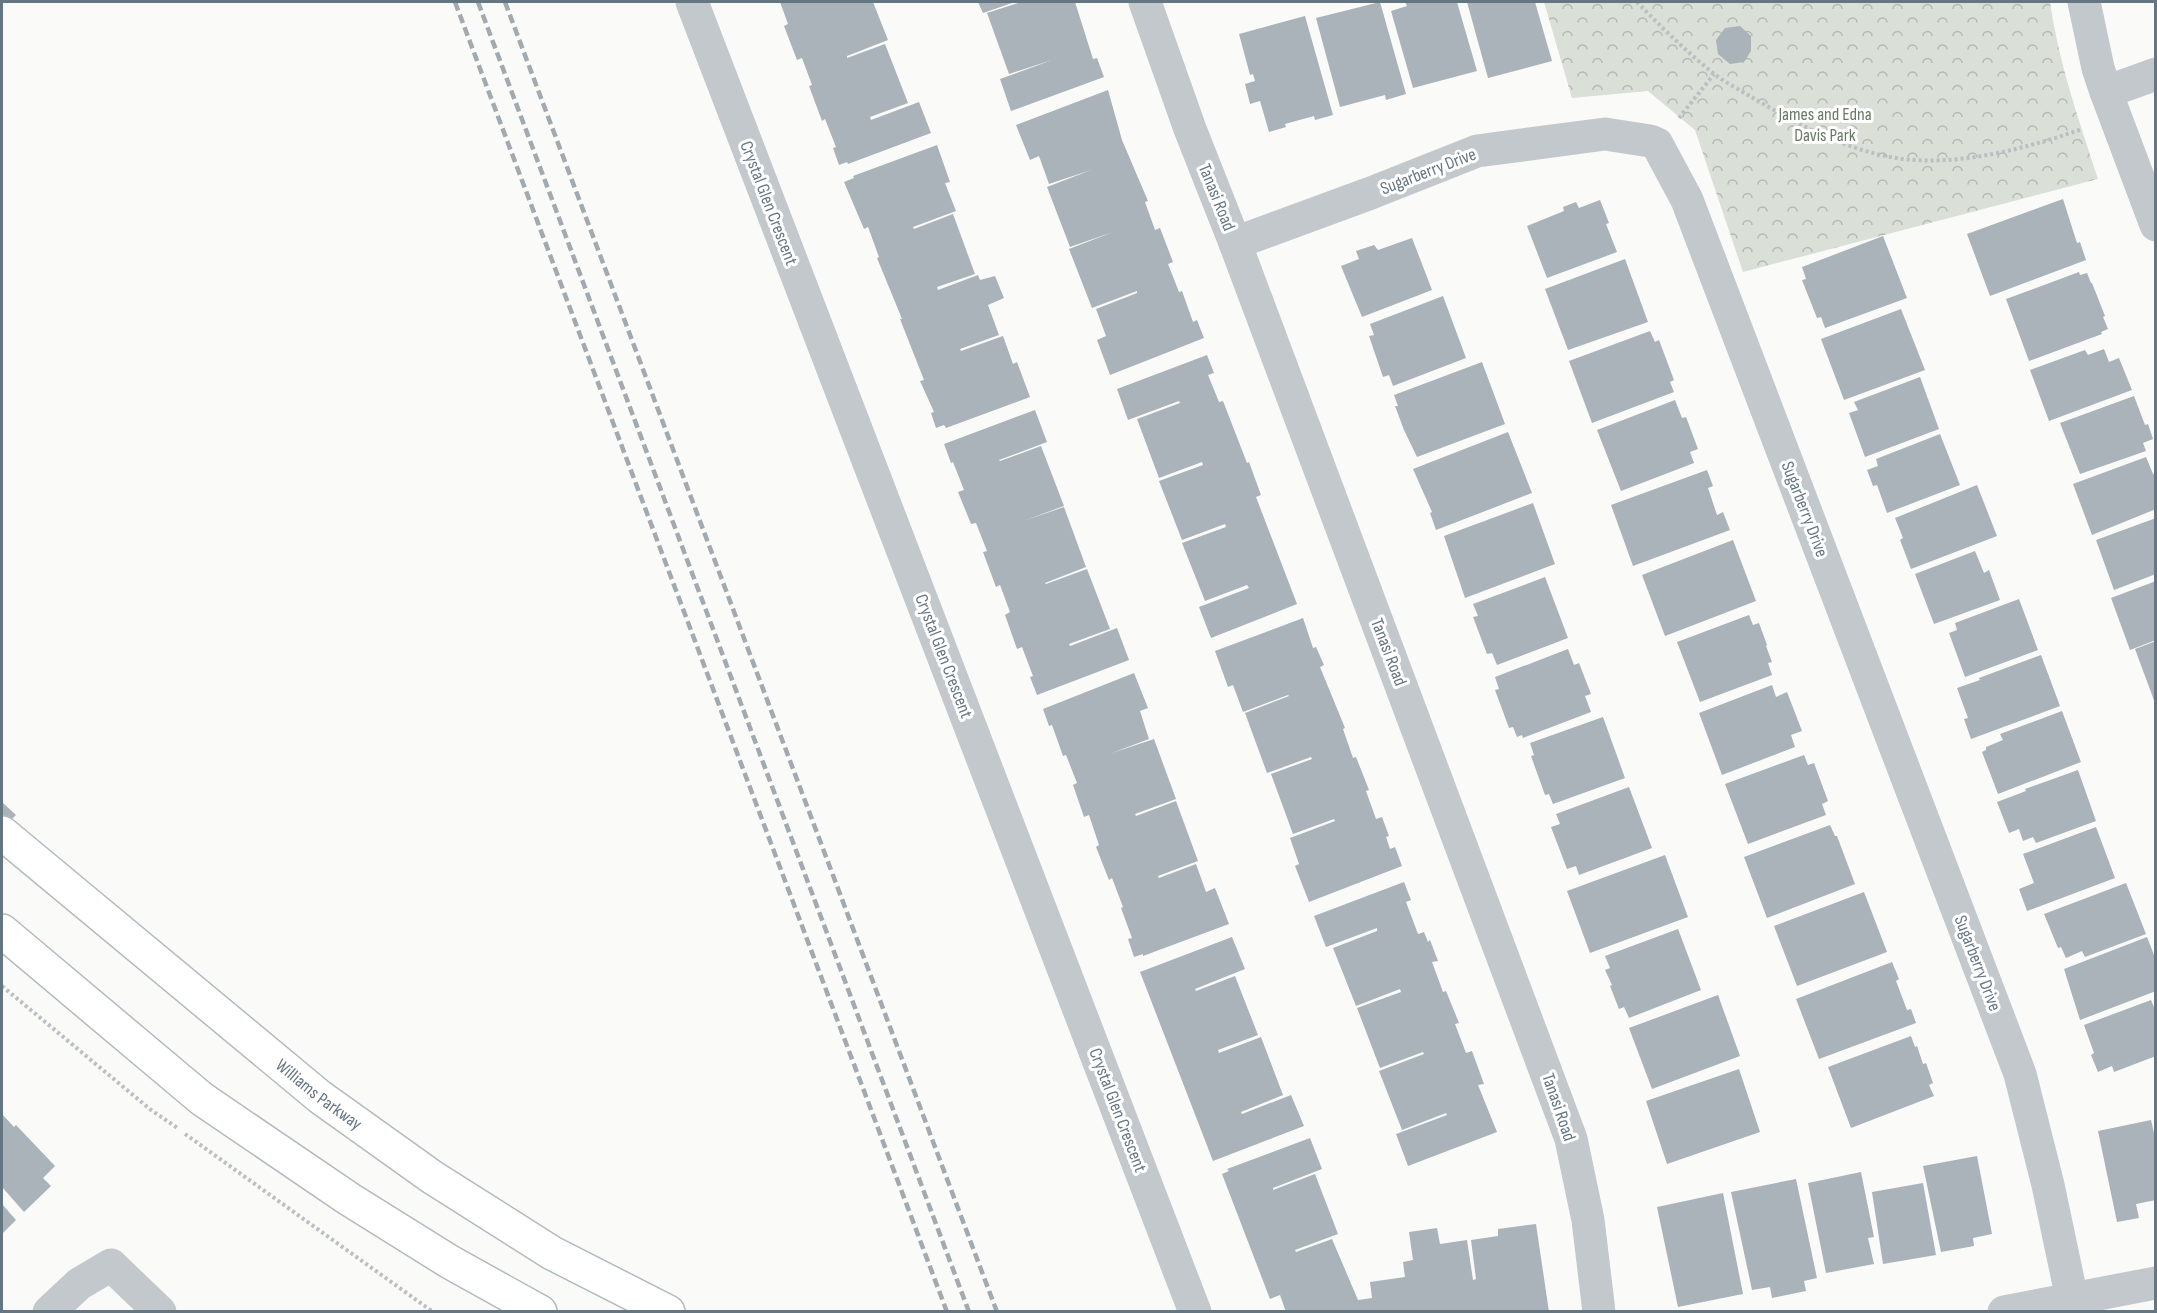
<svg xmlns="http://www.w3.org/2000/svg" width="2157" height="1313" font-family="'Sofia Sans Condensed',sans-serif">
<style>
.park{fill:url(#park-crowns)}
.building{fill:#aab3b9}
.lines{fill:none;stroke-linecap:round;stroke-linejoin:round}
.secondary-casing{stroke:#b3babf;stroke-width:36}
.path{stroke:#bbbfc2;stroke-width:4;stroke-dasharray:3 3;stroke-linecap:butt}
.minor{stroke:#c3c8cc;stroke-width:33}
.secondary{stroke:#fff;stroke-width:33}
.rail{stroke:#a2aab0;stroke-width:4.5;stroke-dasharray:9 4.5;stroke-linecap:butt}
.labels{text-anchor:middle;stroke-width:6;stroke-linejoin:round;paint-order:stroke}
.park-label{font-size:18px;fill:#687a64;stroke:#fff}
.street-label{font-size:18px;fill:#657683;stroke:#fff}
</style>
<defs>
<pattern id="park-crowns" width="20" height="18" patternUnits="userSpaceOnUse" patternTransform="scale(1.5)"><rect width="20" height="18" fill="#dadfd7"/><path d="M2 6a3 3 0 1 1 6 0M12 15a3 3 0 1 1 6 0" fill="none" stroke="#b4b9b4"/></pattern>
</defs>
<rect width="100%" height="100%" fill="#fafaf8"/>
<!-- park -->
<path class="park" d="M 1544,2 L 2050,2 C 2059,64 2079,120 2098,179 L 1743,272 L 1695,130 L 1648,91 L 1572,98 Z"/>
<!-- building -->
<g class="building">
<path d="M 780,2 L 873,2 L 888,40 L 847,56 L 847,58 L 885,44 L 908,103 L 870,117 L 871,120 L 919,102 L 931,133 L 848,164 L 847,162 L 839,165 L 833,148 L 836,147 L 825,119 L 822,121 L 809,86 L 812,85 L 802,58 L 797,60 L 784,26 L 788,24 Z"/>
<path d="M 978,2 L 1015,2 L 983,13 Z"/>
<path d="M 1021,2 L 1075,2 L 1093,59 L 1097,58 L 1104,77 L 1011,111 L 1000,79 L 1052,60 L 1009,74 L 987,13 Z"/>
<path d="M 1380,2 L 1406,94 L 1386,100 L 1385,95 L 1340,107 L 1316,18 Z"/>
<path d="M 1405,2 L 1457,2 L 1477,71 L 1413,88 L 1391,11 L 1407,6 Z"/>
<path d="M 1467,2 L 1535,2 L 1552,61 L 1488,78 Z"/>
<path d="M 1305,16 L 1333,115 L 1315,120 L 1314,116 L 1285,124 L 1286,127 L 1269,132 L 1260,101 L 1250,104 L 1245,84 L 1255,81 L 1253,74 L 1250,75 L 1239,34 Z"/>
<path d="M 1740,26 L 1751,36 L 1751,51 L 1744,62 L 1730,64 L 1718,54 L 1716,40 L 1725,28 Z"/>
<path d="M 1108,90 L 1122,140 L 1148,201 L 1145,202 L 1155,230 L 1160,228 L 1173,262 L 1168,264 L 1179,292 L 1182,291 L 1193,322 L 1197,320 L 1204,338 L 1110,375 L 1097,340 L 1106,336 L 1096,309 L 1137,293 L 1137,291 L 1092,308 L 1069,249 L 1113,232 L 1070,247 L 1047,187 L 1091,170 L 1049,184 L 1039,156 L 1030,160 L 1016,125 Z"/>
<path d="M 937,145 L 950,182 L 945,183 L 956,211 L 913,227 L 914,229 L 953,214 L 975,274 L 937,287 L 938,290 L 978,275 L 980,280 L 995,276 L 1004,298 L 988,305 L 999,335 L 960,349 L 961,351 L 1003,336 L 1013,364 L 1017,362 L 1030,397 L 946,428 L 944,425 L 936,428 L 931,413 L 934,412 L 920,381 L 924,380 L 900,319 L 902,319 L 877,258 L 879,257 L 868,227 L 864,229 L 844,182 L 854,178 L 853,176 Z"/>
<path d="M 2063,199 L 2077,243 L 2080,242 L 2086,260 L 1990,296 L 1967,234 Z"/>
<path d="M 1600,200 L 1609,223 L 1606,224 L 1617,252 L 1547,278 L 1527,226 L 1564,211 L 1563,207 L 1576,202 L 1579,208 Z"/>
<path d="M 1883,236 L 1907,298 L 1825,328 L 1821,317 L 1817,318 L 1802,280 L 1806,279 L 1802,267 Z"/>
<path d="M 1412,238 L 1432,290 L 1362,317 L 1341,266 L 1359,259 L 1356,251 L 1374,245 L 1378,250 Z"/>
<path d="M 1625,259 L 1648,322 L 1568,350 L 1545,289 Z"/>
<path d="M 2079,272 L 2080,275 L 2087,273 L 2091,283 L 2092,283 L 2105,316 L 2103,317 L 2108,329 L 2101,332 L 2102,334 L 2029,361 L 2006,299 Z"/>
<path d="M 1443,296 L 1466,358 L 1393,386 L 1389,375 L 1383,377 L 1369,336 L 1374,335 L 1370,324 Z"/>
<path d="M 1901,309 L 1925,370 L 1844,400 L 1821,339 Z"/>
<path d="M 1650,331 L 1655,342 L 1659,340 L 1674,380 L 1670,382 L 1674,392 L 1592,423 L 1569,361 Z"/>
<path d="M 2104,349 L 2109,362 L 2119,358 L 2132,390 L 2049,421 L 2030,370 L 2085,350 L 2088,355 Z"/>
<path d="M 1207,355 L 1214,373 L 1208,375 L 1219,402 L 1223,401 L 1247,463 L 1249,462 L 1261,495 L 1256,497 L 1297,604 L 1211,638 L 1199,607 L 1249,588 L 1247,585 L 1205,601 L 1182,543 L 1226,527 L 1225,524 L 1182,540 L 1159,481 L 1203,465 L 1202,462 L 1159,478 L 1137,419 L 1180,403 L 1179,401 L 1128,420 L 1117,389 Z"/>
<path d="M 1482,362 L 1505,424 L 1417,457 L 1404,430 L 1395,406 L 1398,406 L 1394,395 Z"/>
<path d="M 1920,377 L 1939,429 L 1865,457 L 1849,413 L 1858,410 L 1854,402 Z"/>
<path d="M 2134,396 L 2145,425 L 2148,424 L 2153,439 L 2143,443 L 2146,451 L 2080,474 L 2060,423 Z"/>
<path d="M 1675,400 L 1682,418 L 1686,417 L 1698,449 L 1690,452 L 1694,463 L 1621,491 L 1597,430 Z"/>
<path d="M 1035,410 L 1047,442 L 999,460 L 1000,461 L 1041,446 L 1064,506 L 1023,521 L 1064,507 L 1086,567 L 1045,583 L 1046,584 L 1087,569 L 1110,629 L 1069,644 L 1070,646 L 1117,628 L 1129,660 L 1037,695 L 1030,677 L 1033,676 L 1022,647 L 1017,649 L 1005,615 L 1010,612 L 1000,585 L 996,587 L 983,552 L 987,551 L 976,523 L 971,524 L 958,492 L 964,490 L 953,462 L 951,463 L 944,444 Z"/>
<path d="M 1508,432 L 1532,493 L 1436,530 L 1430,513 L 1432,512 L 1413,469 Z"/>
<path d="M 1940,434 L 1960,485 L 1887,513 L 1877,485 L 1873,486 L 1867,470 L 1878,466 L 1876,459 Z"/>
<path d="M 2146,457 L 2153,474 L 2156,473 L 2156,509 L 2092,535 L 2073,484 Z"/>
<path d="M 1707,470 L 1713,486 L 1708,488 L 1717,515 L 1723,512 L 1730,530 L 1633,566 L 1611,505 Z"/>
<path d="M 1977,485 L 1997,536 L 1911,569 L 1900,540 L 1903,538 L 1895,518 Z"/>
<path d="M 1533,503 L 1555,564 L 1465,598 L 1444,536 Z"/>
<path d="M 2156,518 L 2156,574 L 2114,590 L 2096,540 Z"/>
<path d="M 1733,540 L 1756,601 L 1665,636 L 1642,575 Z"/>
<path d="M 1975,551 L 1984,573 L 1989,570 L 2000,600 L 1934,624 L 1915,574 Z"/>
<path d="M 1545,577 L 1568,638 L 1497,665 L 1492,653 L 1487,654 L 1473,617 L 1478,616 L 1473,604 Z"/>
<path d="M 2156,581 L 2156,640 L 2130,650 L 2111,598 Z"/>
<path d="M 2019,599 L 2038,650 L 1965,677 L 1949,633 L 1957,630 L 1955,623 Z"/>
<path d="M 1749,615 L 1753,625 L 1759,623 L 1767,645 L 1766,646 L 1772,662 L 1768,663 L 1772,675 L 1700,702 L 1677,642 Z"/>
<path d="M 1303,618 L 1313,648 L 1316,647 L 1324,665 L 1320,667 L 1345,728 L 1343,729 L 1353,758 L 1356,757 L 1369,790 L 1366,791 L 1376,819 L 1382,817 L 1389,836 L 1386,837 L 1390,849 L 1395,847 L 1402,866 L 1309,902 L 1295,866 L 1299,864 L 1290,838 L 1335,821 L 1334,819 L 1293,834 L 1271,774 L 1312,759 L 1311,757 L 1267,773 L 1245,713 L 1289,696 L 1288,695 L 1243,712 L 1233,685 L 1228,687 L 1215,651 Z"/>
<path d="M 2156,641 L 2156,703 L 2155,703 L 2135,649 Z"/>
<path d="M 1568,649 L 1574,665 L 1579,663 L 1591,694 L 1585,696 L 1591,712 L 1523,738 L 1522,735 L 1517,737 L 1513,727 L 1509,728 L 1495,690 L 1499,689 L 1495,677 Z"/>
<path d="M 2041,655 L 2060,706 L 1971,739 L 1964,719 L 1968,718 L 1957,688 L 1980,680 L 1979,678 Z"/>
<path d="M 1134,673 L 1148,708 L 1140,711 L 1149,739 L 1112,753 L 1154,739 L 1176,799 L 1135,814 L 1136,816 L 1176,801 L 1198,861 L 1158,876 L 1159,878 L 1196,864 L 1206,892 L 1215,888 L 1229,924 L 1143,956 L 1143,954 L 1134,957 L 1128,939 L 1132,938 L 1121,908 L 1123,907 L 1112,878 L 1109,880 L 1096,847 L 1099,845 L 1089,815 L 1084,817 L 1073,785 L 1077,783 L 1066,755 L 1063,756 L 1052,725 L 1049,726 L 1043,709 Z"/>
<path d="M 1772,685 L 1776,697 L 1787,692 L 1802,731 L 1791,735 L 1795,747 L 1722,775 L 1699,713 Z"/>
<path d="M 2062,711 L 2081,762 L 1998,794 L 1982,752 L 1986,750 L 1986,747 L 2003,740 L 2000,734 Z"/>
<path d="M 1603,717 L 1625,778 L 1553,804 L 1549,794 L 1545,795 L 1531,756 L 1534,755 L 1530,743 Z"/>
<path d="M 1804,755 L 1808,765 L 1814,763 L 1828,801 L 1822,804 L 1826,815 L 1748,844 L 1725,784 Z"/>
<path d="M 2078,770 L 2096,821 L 2036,843 L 2033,837 L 2023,841 L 2019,829 L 2009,833 L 1997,802 L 2026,791 L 2025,789 Z"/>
<path d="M 1629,787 L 1652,848 L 1579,875 L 1576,866 L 1567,869 L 1551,827 L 1560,824 L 1556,814 Z"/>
<path d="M 2,802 L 16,815 L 10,821 L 2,814 Z"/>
<path d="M 1830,825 L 1835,836 L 1837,836 L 1855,884 L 1767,918 L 1744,857 Z"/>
<path d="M 2096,827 L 2115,878 L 2027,911 L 2019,889 L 2034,883 L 2023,854 Z"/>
<path d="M 1665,855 L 1688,917 L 1590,953 L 1567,891 Z"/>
<path d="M 1404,882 L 1411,900 L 1406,902 L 1418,934 L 1424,932 L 1428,942 L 1430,940 L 1438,961 L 1432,962 L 1443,992 L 1446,991 L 1459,1023 L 1455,1024 L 1466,1053 L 1472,1051 L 1484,1084 L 1478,1085 L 1497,1132 L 1408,1166 L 1396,1134 L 1447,1115 L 1446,1113 L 1402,1130 L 1379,1071 L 1424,1054 L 1423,1052 L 1380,1068 L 1357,1008 L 1401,992 L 1400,989 L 1356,1006 L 1333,948 L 1377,931 L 1377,928 L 1326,947 L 1314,916 Z"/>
<path d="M 2126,883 L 2146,934 L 2085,957 L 2082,951 L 2066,958 L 2061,947 L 2058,948 L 2044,914 Z"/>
<path d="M 1864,892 L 1887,952 L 1797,986 L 1774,926 Z"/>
<path d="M 1678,929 L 1701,990 L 1629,1018 L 1624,1007 L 1619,1009 L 1610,986 L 1612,985 L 1605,970 L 1610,968 L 1605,956 Z"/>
<path d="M 1232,937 L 1245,969 L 1195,989 L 1196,991 L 1235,976 L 1258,1035 L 1218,1050 L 1219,1053 L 1261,1037 L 1283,1095 L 1241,1112 L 1242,1114 L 1291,1095 L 1304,1126 L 1213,1161 L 1140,972 Z"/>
<path d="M 2147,937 L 2156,960 L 2156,991 L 2080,1020 L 2064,969 Z"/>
<path d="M 1892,962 L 1899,979 L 1896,981 L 1907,1010 L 1911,1009 L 1916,1023 L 1819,1059 L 1796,999 Z"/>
<path d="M 1718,995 L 1740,1056 L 1652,1089 L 1629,1028 Z"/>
<path d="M 2151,1000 L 2156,1012 L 2156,1056 L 2114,1072 L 2112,1066 L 2098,1072 L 2091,1055 L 2094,1053 L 2084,1025 Z"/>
<path d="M 1911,1036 L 1915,1047 L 1917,1046 L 1923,1064 L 1926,1063 L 1933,1083 L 1929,1085 L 1934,1096 L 1851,1128 L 1828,1067 Z"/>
<path d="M 1739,1069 L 1760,1132 L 1667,1164 L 1646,1101 Z"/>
<path d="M 2,1114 L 14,1127 L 16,1125 L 55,1166 L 43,1178 L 51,1186 L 24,1212 L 2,1187 Z"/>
<path d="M 2151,1120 L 2156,1142 L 2156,1200 L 2136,1204 L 2139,1218 L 2117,1222 L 2098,1131 Z"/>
<path d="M 1310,1138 L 1322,1169 L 1273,1188 L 1273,1190 L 1315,1174 L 1338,1234 L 1295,1250 L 1296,1252 L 1332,1239 L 1358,1300 L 1372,1298 L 1370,1282 L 1405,1277 L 1403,1262 L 1413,1260 L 1409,1232 L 1437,1228 L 1440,1244 L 1467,1240 L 1473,1280 L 1476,1279 L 1471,1240 L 1498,1236 L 1498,1229 L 1536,1224 L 1549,1312 L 1286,1312 L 1280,1295 L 1270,1299 L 1222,1174 L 1229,1171 L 1227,1169 Z"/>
<path d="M 1977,1156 L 1992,1234 L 1973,1238 L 1974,1246 L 1941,1252 L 1923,1166 Z"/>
<path d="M 1861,1172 L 1874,1237 L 1868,1238 L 1874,1264 L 1826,1273 L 1808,1183 Z"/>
<path d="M 1796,1179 L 1817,1278 L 1804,1281 L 1806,1291 L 1772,1298 L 1770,1287 L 1752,1290 L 1731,1192 Z"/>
<path d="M 1923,1183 L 1936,1255 L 1883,1264 L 1872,1192 Z"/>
<path d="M 1723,1193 L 1743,1294 L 1678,1307 L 1657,1207 Z"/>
<path d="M 2,1204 L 16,1220 L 2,1234 Z"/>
</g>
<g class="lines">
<!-- secondary casing -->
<g class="secondary-casing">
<g id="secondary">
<path id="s1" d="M 2,833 L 320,1097 L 432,1177 L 552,1253 L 668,1312"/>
<path d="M 2,931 L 202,1099 L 349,1199 L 450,1262 L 540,1312"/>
</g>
</g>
<!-- path -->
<g class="path">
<path d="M 1637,2 C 1660,26 1687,52 1713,73 C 1724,82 1737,88 1748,95 C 1795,123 1848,152 1903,159 C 1961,166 2028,148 2082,129"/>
<path d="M 1679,118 L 1714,74"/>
<path d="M 2,986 L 151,1110 L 179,1129"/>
<path d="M 185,1134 L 433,1312"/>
</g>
<!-- minor -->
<g class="minor">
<path d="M 692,2 L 1195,1312"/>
<path d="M 1145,2 L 1190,129 L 1235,243 L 1571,1139 L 1588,1220 L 1599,1312"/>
<path d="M 2084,2 L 2098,68 L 2106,92 L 2156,225"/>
<path d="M 2106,92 L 2156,74"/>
<path d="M 1235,243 L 1371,193 L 1477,151 L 1605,134 L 1650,141 L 1657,144 L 1687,200 L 2020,1074 L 2048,1185 L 2072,1299"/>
<path d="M 49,1312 L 79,1284 L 111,1265 L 160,1312"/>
<path d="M 2004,1312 L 2156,1283"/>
</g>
<!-- secondary -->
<use href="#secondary" class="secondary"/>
<!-- rail -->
<g class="rail">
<path d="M 455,2 L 947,1312"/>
<path d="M 478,2 L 969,1312"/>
<path d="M 505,2 L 997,1312"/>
</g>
</g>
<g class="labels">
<!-- park labels -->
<g class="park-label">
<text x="1825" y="120">James and Edna<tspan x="1825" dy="21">Davis Park</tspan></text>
</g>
<!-- street labels -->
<g class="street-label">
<text transform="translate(1428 171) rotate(-21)" y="6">Sugarberry Drive</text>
<text transform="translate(1217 197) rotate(68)" y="6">Tanasi Road</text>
<text transform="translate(769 203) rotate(69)" y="6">Crystal Glen Crescent</text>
<text transform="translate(1805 509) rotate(69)" y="6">Sugarberry Drive</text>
<text transform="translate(1389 652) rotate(69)" y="6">Tanasi Road</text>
<text transform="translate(944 656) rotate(69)" y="6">Crystal Glen Crescent</text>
<text transform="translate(1978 963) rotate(69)" y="6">Sugarberry Drive</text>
<text dy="6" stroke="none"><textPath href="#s1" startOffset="411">Williams Parkway</textPath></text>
<text transform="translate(1559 1107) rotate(71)" y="6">Tanasi Road</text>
<text transform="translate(1118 1110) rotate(69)" y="6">Crystal Glen Crescent</text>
</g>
</g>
<!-- border -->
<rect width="2157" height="1313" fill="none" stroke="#657683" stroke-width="6"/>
</svg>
